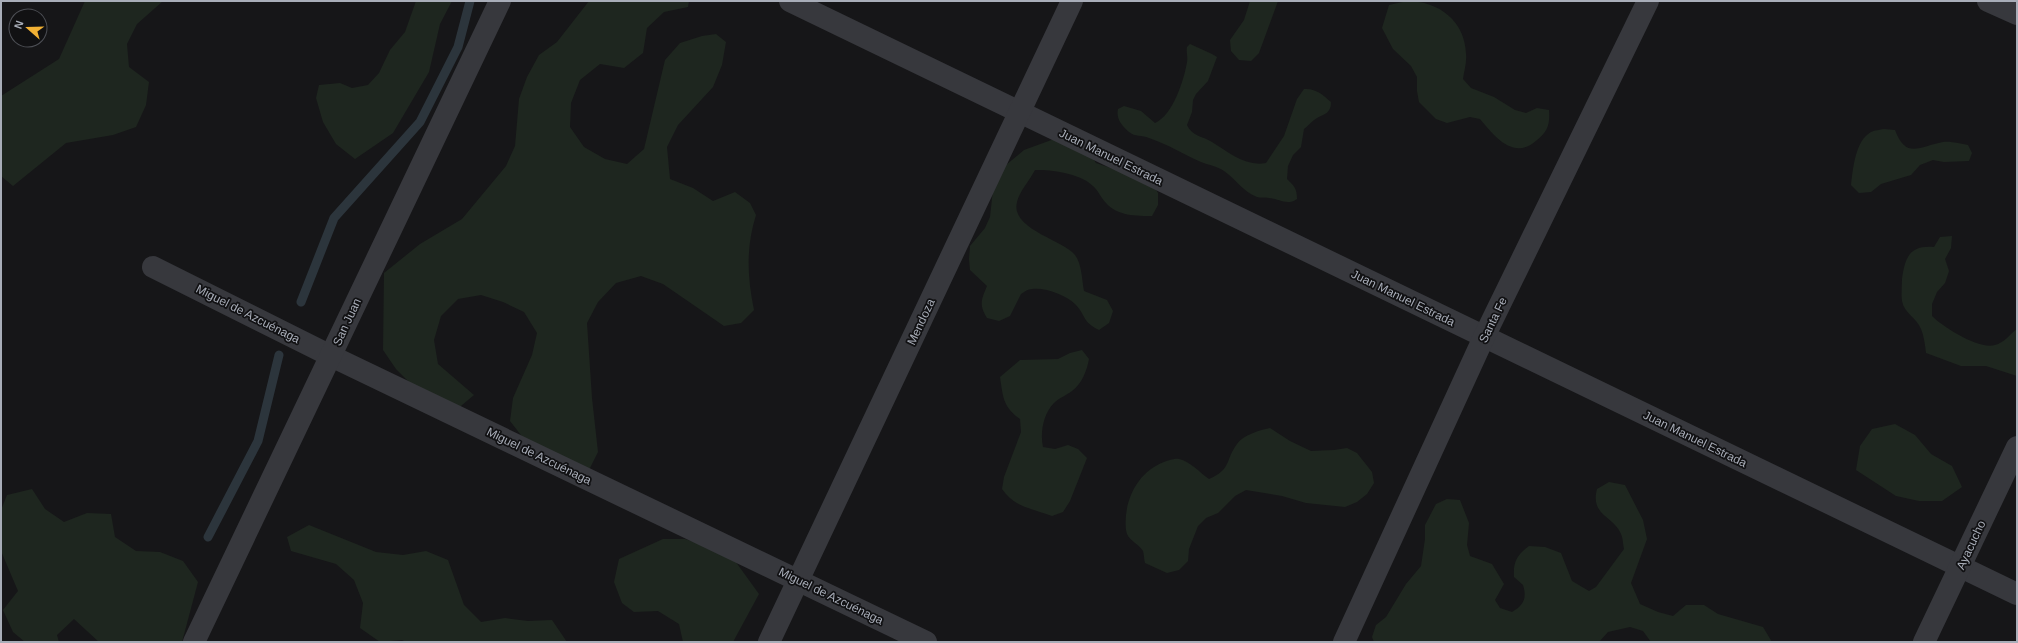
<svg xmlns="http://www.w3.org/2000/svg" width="2018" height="643" font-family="Helvetica,sans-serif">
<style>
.green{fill:#1e261f}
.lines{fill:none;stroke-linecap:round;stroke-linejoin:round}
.stream{stroke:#2c353c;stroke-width:9}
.minor{stroke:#37383d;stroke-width:22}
.labels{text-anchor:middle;stroke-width:3.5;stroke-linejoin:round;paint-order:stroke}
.street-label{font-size:12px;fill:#a8adb8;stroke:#111113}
</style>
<rect width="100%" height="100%" fill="#161618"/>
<!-- green -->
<g class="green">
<path d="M 85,1 L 163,1 L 137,24 L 127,44 L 129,67 L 149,82 L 146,105 L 136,127 L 113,135 L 66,143 L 13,186 L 1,176 L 1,96 L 59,59 Z"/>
<path d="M 416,1 L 452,1 L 440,24 L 429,72 L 393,133 L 355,159 L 336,144 L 323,122 L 316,98 L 319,85 L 340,83 L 352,88 L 368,85 L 379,73 L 390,50 L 405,32 Z"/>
<path d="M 589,1 L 689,1 L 688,7 L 664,12 L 647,28 L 643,53 L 624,68 L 600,64 L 580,80 L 571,103 L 570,127 L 584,147 L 605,159 L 627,164 L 644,149 L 665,60 L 680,43 L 702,36 L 716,34 L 726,42 L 722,65 L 713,87 L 678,125 L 667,147 L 670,179 L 693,188 L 713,201 L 735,192 L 750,203 L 756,215 C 746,247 747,276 754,310 L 741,323 L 724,326 L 663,284 L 641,276 L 616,283 L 598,302 L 587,323 L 592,398 L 598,452 L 589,470 L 524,439 L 510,421 L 513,398 L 532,355 L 537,333 L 524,312 L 503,302 L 481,295 L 458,299 L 441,316 L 434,340 L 438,364 L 474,395 L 455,411 L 413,386 L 396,369 L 383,350 L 384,273 L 420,244 L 462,219 L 506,166 L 515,146 L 519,99 L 527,77 L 539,55 L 557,42 Z"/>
<path d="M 1250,1 L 1278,1 L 1259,53 L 1251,61 L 1239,60 L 1231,51 L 1230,40 L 1244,20 Z"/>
<path d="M 1407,1 C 1439,1 1465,21 1466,54 C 1467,62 1464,71 1463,79 L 1471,88 L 1494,97 L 1515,110 L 1526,113 L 1537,108 L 1549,110 C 1550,124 1548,131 1537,140 C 1514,161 1495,137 1480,119 L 1470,117 L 1447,123 L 1436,119 L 1419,102 L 1417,91 L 1417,77 L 1411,66 L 1393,49 L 1382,28 L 1389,5 Z"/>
<path d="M 1190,44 L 1212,54 L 1217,57 L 1208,81 L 1196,94 L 1193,100 L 1192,112 L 1187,125 C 1192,136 1202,136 1212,142 C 1228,152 1246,167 1266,163 L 1284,136 L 1297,99 L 1304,89 C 1316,88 1323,95 1331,102 C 1331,113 1325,114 1317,118 C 1312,121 1308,126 1304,129 L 1301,147 L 1293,155 L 1288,166 L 1287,179 C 1294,186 1297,188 1297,199 C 1287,206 1280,199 1269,198 C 1265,197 1260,198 1257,197 C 1242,191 1235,178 1224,171 C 1217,166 1208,165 1201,162 C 1183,154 1167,144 1149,138 C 1142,135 1135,137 1129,132 C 1121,125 1116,118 1118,109 L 1124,106 L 1141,111 L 1155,123 C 1173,115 1184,80 1187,62 C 1188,56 1186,52 1187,47 Z"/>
<path d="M 1884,129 L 1895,130 C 1906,160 1920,146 1943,142 C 1951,141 1961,144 1968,145 L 1972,153 L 1969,161 L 1944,162 L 1933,160 L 1920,165 L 1911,175 L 1881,184 L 1871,192 L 1859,193 L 1851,185 C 1853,169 1855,141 1871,132 C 1875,130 1880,130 1884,129 Z"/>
<path d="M 1057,138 L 1089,153 L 1096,163 L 1151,182 L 1158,193 L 1158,205 L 1152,216 C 1137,216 1117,216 1106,203 C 1101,198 1098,190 1093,186 C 1082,174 1051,169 1035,170 C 1030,180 1019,192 1017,202 C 1010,229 1063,240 1075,255 C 1082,264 1082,281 1084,291 L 1107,300 L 1113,311 L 1109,323 L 1099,330 C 1082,322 1086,315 1075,304 C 1066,295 1045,287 1032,289 C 1028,289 1024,292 1021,294 L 1010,316 L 999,321 L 987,318 C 979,305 981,300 987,286 L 970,270 L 969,259 L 970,246 L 985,228 L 990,217 L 994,180 L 1000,170 L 1024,150 Z"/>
<path d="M 1952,236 L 1951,248 L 1945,259 L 1949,271 L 1945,283 L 1937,292 L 1932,304 L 1932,316 C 1943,327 1979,350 1995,345 C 2004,343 2010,334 2017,329 L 2017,376 L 1986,366 L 1961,366 L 1926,353 C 1925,345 1924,336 1921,329 C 1917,318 1904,313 1902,301 C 1901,294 1902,286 1902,279 C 1905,258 1909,245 1934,247 L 1940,237 Z"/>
<path d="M 1082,350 L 1089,359 C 1087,370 1082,384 1072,391 C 1067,395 1059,398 1054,403 C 1043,414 1040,433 1043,447 L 1055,449 L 1068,445 L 1078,449 L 1087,458 L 1070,501 L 1063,512 L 1052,516 C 1031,508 1015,508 1002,489 L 1004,477 L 1021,432 L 1020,419 C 1003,407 1003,397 1000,377 L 1020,360 L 1058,359 L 1070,353 Z"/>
<path d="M 1895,424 L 1915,435 L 1931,454 L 1952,466 L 1962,487 L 1942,501 L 1919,501 L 1896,496 L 1856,470 L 1860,446 L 1872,429 Z"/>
<path d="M 1270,428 L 1290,441 L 1311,451 L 1334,450 L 1347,448 L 1357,453 L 1372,472 L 1374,483 L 1367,494 L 1357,502 L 1345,507 L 1306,503 L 1282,496 L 1246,490 L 1235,496 L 1218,513 L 1206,518 L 1198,526 L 1189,549 L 1188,561 L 1179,570 L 1167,573 L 1145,563 C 1144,560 1144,554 1143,551 C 1138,543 1127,540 1126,530 C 1123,502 1137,472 1164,462 C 1167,461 1175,458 1179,459 C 1190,461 1200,473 1209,479 C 1232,469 1225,460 1237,444 C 1243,435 1260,430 1270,428 Z"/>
<path d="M 1609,482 L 1625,485 L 1643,520 L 1647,539 L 1631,583 L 1640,604 L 1658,612 L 1673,616 L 1686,605 L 1704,605 L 1718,614 L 1763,627 L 1772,642 L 1651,642 L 1643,631 L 1630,627 L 1608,632 L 1599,642 L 1374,642 L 1372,637 L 1376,625 L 1386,617 L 1406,584 L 1421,566 L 1425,539 L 1425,525 L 1436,504 L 1447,499 L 1460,500 L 1469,523 L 1467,545 L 1470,556 L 1492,564 L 1504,584 L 1495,600 L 1500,608 L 1512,612 C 1524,605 1527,598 1523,585 L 1514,577 C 1513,562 1517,555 1529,546 L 1545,547 L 1561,553 L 1572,581 L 1589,591 L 1596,587 L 1624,549 C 1623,545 1623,538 1621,534 C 1614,516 1590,516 1597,489 Z"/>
<path d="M 32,489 L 45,509 L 64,522 L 87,513 L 111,514 L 115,537 L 136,551 L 160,552 L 183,561 L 198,582 L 182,642 L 99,642 L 74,619 L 57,635 L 59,642 L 25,642 L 13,632 L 3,610 L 18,591 L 1,551 L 1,510 L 7,495 Z"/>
<path d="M 309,525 L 376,552 L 403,555 L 426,551 L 448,560 L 464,605 L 481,622 L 505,618 L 528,621 L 552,620 L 567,642 L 406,642 L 402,640 L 380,642 L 360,628 L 363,603 L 354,580 L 336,564 L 291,551 L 287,537 Z"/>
<path d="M 663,539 L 685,539 L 730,554 L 759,594 L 733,642 L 683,642 L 679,624 L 658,611 L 634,612 L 622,603 L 614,582 L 619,559 Z"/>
</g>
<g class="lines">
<!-- stream -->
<g class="stream">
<path d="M 301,302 L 334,218 L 420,122 L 458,47 L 470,1"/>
<path d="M 208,537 L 258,441 L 279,355"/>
</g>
<!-- minor -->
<g class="minor">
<path d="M 790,1 L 2017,594"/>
<path d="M 1988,1 L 2017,14"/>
<path d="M 153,267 L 331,356 L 926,642"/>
<path d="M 194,642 L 500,1"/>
<path d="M 769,642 L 1072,1"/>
<path d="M 1344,642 L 1484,337 L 1648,1"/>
<path d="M 1924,642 L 2017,447"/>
</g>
</g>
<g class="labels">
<!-- street labels -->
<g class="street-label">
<text transform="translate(1111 157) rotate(26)" y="4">Juan Manuel Estrada</text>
<text transform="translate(1403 298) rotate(26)" y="4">Juan Manuel Estrada</text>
<text transform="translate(248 314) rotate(27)" y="4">Miguel de Azcuénaga</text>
<text transform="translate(1493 320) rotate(-64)" y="4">Santa Fe</text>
<text transform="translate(347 322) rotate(-65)" y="4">San Juan</text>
<text transform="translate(921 322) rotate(-65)" y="4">Mendoza</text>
<text transform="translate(1695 439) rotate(26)" y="4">Juan Manuel Estrada</text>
<text transform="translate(539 456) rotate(26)" y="4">Miguel de Azcuénaga</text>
<text transform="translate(1971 545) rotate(-65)" y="4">Ayacucho</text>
<text transform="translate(831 596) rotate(26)" y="4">Miguel de Azcuénaga</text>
</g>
</g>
<!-- border -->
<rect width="2018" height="643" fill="none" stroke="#a8adb8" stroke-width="4"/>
<!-- north arrow -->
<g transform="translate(28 28) rotate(290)"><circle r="19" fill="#111113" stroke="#4d4f55"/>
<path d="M0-3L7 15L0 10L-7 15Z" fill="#f2b134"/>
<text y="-6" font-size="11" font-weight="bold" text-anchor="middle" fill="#a8adb8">N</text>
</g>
</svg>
